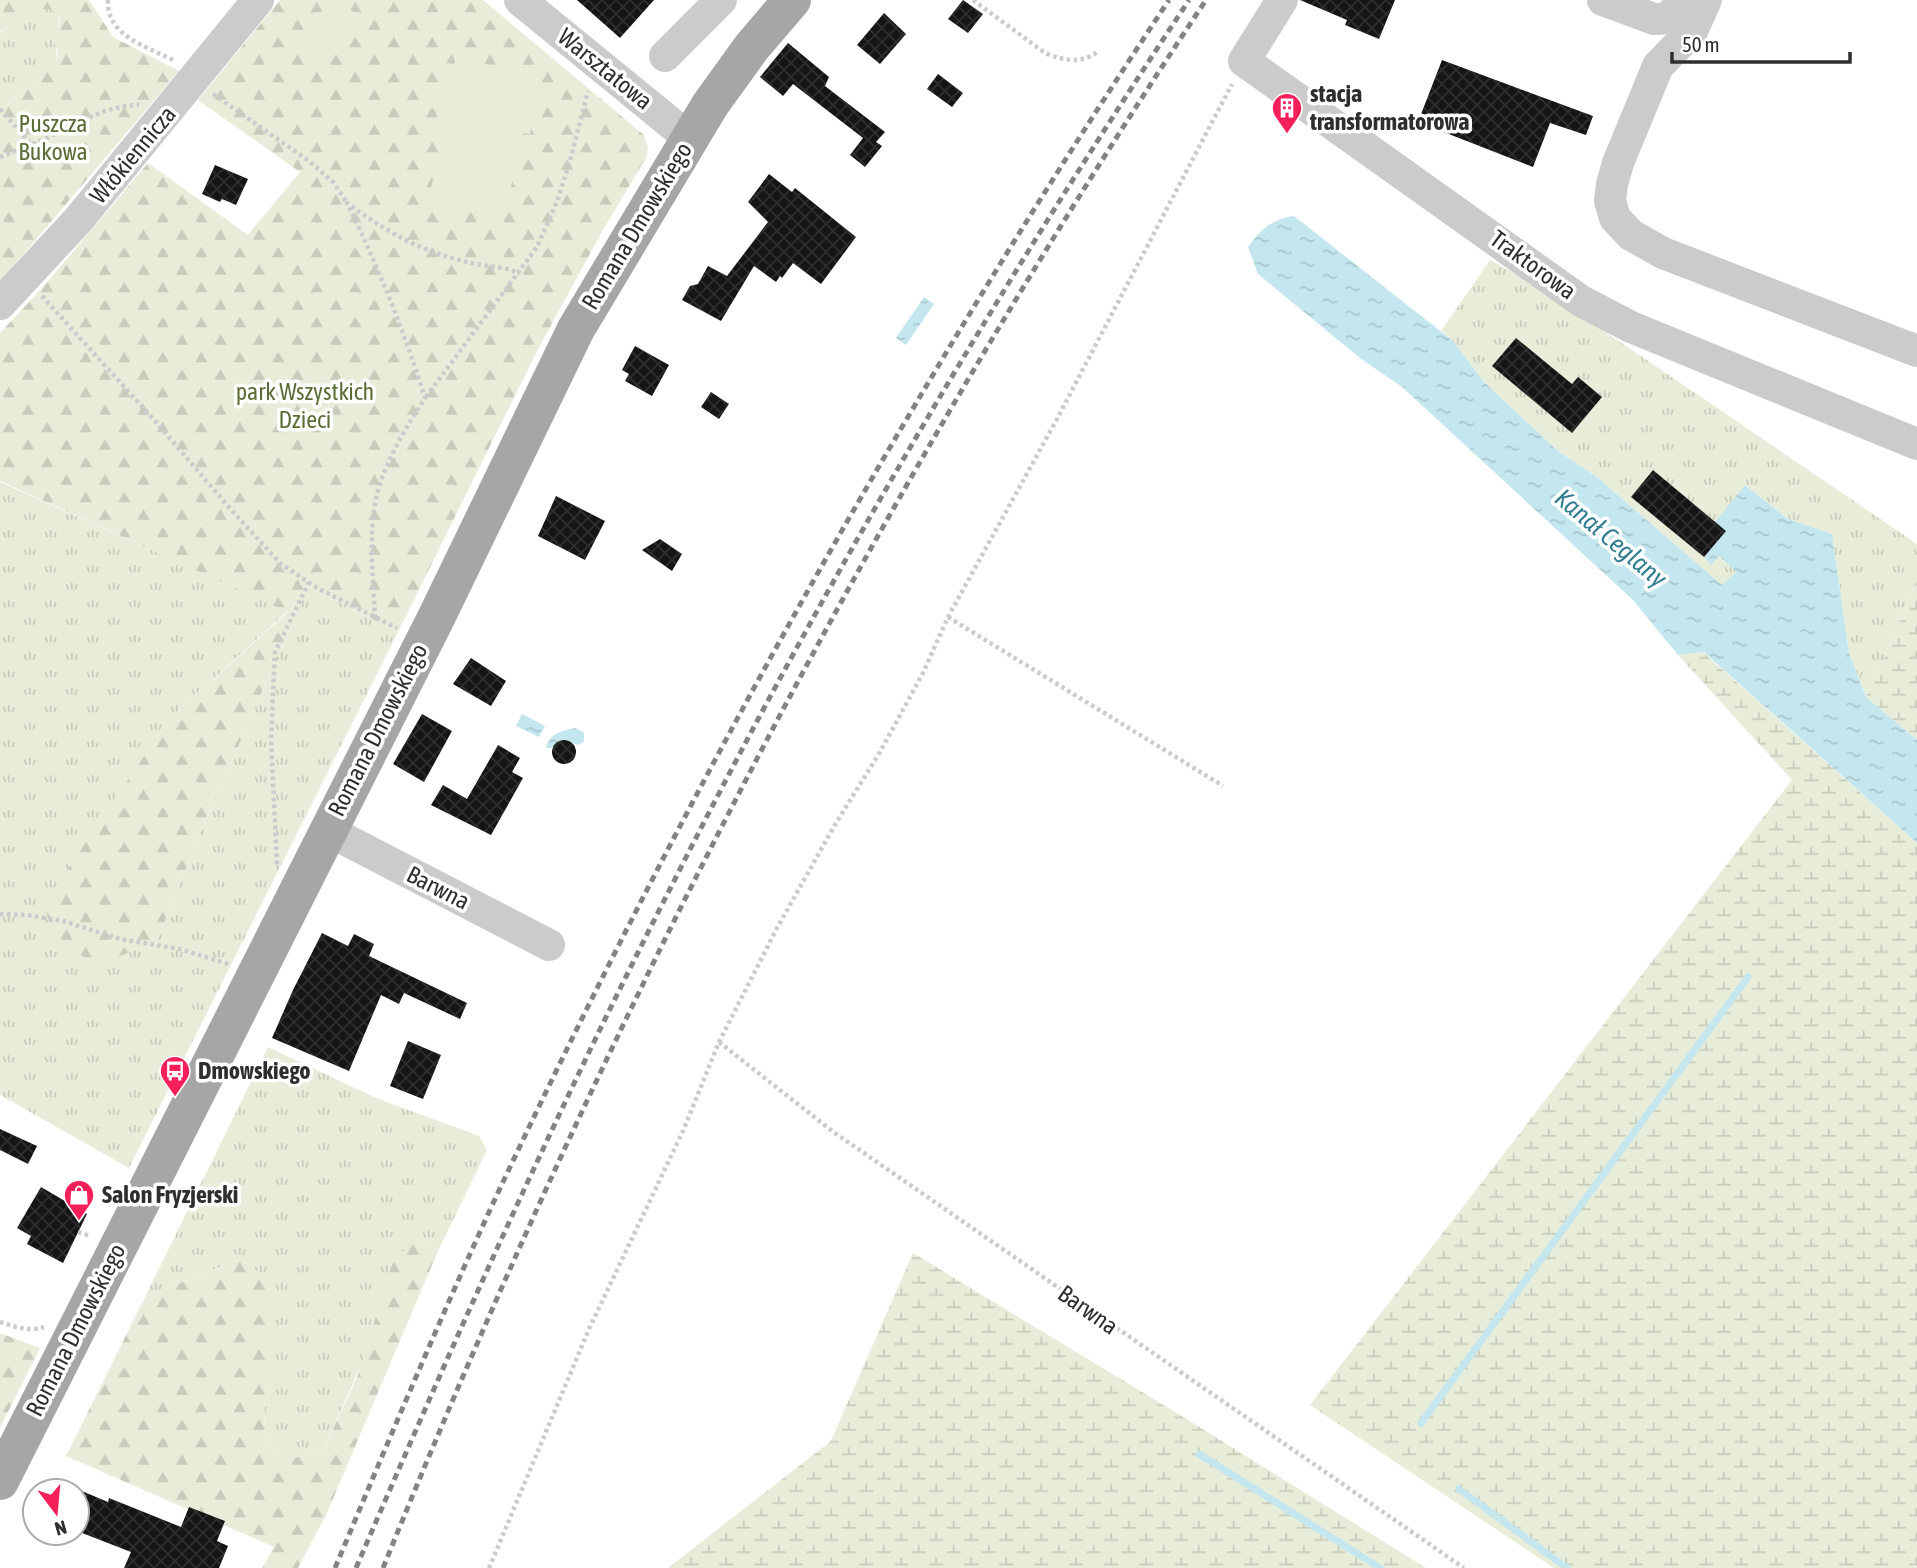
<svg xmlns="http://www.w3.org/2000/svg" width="1917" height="1568" font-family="'Asap Condensed',sans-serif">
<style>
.grass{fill:url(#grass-tufts)}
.forest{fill:url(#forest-firs)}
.wetland{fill:url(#wetland-marsh)}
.pitch{fill:#e8edda}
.water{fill:url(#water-ripples)}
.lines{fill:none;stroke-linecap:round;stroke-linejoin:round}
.stream{stroke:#c4e6ee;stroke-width:7}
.building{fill:url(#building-cross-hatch)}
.path{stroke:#cbcbcb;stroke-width:4.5;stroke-dasharray:3.5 3.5;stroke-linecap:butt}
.minor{stroke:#cbcbcb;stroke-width:32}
.major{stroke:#a6a6a6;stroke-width:38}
.rail{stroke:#838383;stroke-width:5;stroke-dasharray:7 5;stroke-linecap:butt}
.labels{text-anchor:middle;stroke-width:7;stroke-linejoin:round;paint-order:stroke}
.street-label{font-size:24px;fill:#2e2e2e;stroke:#fff}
.poi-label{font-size:24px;font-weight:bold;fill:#2e2e2e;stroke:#fff;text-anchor:start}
.park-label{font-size:24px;fill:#5b6d37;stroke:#fff}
.water-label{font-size:26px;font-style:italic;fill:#327e90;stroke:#fff}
</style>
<defs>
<pattern id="grass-tufts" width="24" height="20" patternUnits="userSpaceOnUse" patternTransform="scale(1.75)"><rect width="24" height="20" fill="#e8edda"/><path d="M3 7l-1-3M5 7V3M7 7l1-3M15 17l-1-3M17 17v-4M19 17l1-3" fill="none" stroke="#c7ccbb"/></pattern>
<pattern id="forest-firs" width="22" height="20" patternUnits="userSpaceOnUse" patternTransform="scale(1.75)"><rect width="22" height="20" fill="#e8edda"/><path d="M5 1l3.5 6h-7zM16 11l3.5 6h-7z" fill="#c7ccbb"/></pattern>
<pattern id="wetland-marsh" width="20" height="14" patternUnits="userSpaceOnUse" patternTransform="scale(1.75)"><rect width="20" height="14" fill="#e8edda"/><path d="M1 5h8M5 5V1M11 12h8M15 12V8" fill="none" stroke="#c7ccbb"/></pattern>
<pattern id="water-ripples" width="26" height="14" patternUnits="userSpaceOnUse" patternTransform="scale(1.75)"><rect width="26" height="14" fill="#c4e6ee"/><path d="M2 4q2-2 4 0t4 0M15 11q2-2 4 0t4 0" fill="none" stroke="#a9c6cc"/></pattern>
<pattern id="building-cross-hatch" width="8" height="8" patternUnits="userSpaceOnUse" patternTransform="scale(1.75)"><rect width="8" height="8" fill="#151515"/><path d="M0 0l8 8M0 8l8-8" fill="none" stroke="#2f2f2f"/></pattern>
</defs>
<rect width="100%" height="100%" fill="#fff"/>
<!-- grass -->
<g class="grass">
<path d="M 41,5 C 69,11 56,25 56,43 C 55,51 59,57 55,65 C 51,74 11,101 0,110 L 0,33 L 29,9 Z"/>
<path d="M 1490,260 L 1538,286 L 1917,544 L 1917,581 L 1866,697 L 1849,653 L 1832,534 L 1788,519 L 1745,485 L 1719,556 L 1736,572 L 1723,586 L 1598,478 L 1558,451 L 1484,382 L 1453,341 L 1441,331 Z"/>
<path d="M 0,482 L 288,611 L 170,718 L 108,811 L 156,943 L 200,834 L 308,586 L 398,632 L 129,1168 L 0,1095 Z"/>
<path d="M 268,1047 L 376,1098 L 479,1136 L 487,1150 L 438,1251 L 416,1240 L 323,1451 L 290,1459 L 267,1448 L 264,1416 L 271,1282 L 241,1259 L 145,1297 Z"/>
</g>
<!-- forest -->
<g class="forest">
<path d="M 0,0 L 89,0 L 113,37 L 179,71 L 0,282 L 0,110 C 14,99 58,71 58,54 C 57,46 52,40 48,34 L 58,29 C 60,24 61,19 57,13 C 42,0 14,23 0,32 Z"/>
<path d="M 280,0 L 483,0 L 644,135 L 648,147 L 647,156 L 603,230 L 538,349 L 398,632 L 308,586 L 200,834 L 156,943 L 97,964 L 58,943 L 43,905 L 170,718 L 288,612 L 0,481 L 0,333 L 44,286 L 148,163 L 248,235 L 300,172 L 198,100 Z"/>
<path d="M 416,1240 L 438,1251 L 326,1515 L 298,1568 L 262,1568 L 274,1547 L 66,1456 L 145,1297 L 241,1259 L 272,1282 L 264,1416 L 267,1448 L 290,1459 L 323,1451 L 357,1377 L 394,1259 Z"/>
<path d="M 0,1333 L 40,1348 L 0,1428 Z"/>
</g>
<!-- wetland -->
<g class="wetland">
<path d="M 1917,581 L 1917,740 L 1866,697 Z"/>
<path d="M 1703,652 L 1917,843 L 1917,1568 L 1554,1568 L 1310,1405 L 1792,780 L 1678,655 Z"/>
<path d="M 913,1253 L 1185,1418 L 1426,1568 L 668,1568 L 831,1441 Z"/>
</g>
<!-- pitch -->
<g class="pitch">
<path d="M 330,0 L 338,0 L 359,16 L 322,66 L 296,46 Z"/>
<path d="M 456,58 L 532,73 L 532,78 L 540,80 L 530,134 L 521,133 L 505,219 L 428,205 L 444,119 L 437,117 L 447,63 L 454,64 Z"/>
</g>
<!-- water -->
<g class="water">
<path d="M 1294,216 L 1453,341 L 1484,382 L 1558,451 L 1598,478 L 1722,585 L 1736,572 L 1719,556 L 1711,565 L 1704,557 L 1725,531 L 1715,522 L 1745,485 L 1788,519 L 1832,534 L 1849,653 L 1866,697 L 1917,740 L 1917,843 L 1704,652 L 1678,655 L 1633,600 L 1402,387 L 1360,358 L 1258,274 L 1248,247 C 1261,229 1272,219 1294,216 Z"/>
<path d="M 924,297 L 934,304 L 906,345 L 896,338 Z"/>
<path d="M 522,714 L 545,726 L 539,737 L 516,726 Z"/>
<path d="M 575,728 L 584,733 L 584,741 C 576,749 574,742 564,740 L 551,748 L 546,748 C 548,734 563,730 575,728 Z"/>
</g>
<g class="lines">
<!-- stream -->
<g class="stream">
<path d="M 1421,1423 L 1748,977"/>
<path d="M 1199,1454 L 1380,1568"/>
<path d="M 1459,1489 L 1567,1568"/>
</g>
</g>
<!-- building -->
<g class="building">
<path d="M 577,0 L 654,0 L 620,38 Z"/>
<path d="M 963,0 L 983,14 L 968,33 L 948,19 Z"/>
<path d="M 1300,0 L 1395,0 L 1379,39 L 1345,25 L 1347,20 Z"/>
<path d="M 884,13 L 906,34 L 880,64 L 857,45 Z"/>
<path d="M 788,43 L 829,77 L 825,86 L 885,132 L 876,142 L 882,146 L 865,167 L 850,155 L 863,138 L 793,84 L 783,96 L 760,77 Z"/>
<path d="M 1442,60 L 1593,116 L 1586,135 L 1550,123 L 1533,167 L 1418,122 Z"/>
<path d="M 938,74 L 963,93 L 952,107 L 927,89 Z"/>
<path d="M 215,165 L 248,179 L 236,205 L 222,199 L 220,202 L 202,194 Z"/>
<path d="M 769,174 L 792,192 L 795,188 L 856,237 L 821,284 L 793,263 L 782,278 L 780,276 L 776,282 L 754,266 L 721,321 L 682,300 L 690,286 L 698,284 L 708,266 L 727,276 L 768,222 L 748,202 Z"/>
<path d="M 1516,338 L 1572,384 L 1578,377 L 1602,397 L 1572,433 L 1492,366 Z"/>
<path d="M 635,346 L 669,365 L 652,396 L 625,381 L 629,374 L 622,370 Z"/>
<path d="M 711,392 L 729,404 L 719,419 L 701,407 Z"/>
<path d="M 1653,470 L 1726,531 L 1704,557 L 1631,497 Z"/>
<path d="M 556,496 L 605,521 L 585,560 L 538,536 Z"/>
<path d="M 660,539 L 682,554 L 672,571 L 642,550 Z"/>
<path d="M 471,658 L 506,681 L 491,706 L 453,684 Z"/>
<path d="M 422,714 L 452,731 L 424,782 L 393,764 Z"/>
<circle cx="564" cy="752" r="12"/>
<path d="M 498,745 L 520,758 L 512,772 L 523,778 L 491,835 L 431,805 L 443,785 L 467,799 Z"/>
<path d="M 322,933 L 348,946 L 354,934 L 374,944 L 369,956 L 467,1003 L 460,1019 L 404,993 L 399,1004 L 381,995 L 349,1071 L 272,1038 L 293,990 Z"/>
<path d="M 408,1041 L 441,1055 L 423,1099 L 390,1086 Z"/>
<path d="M 0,1129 L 37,1146 L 28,1164 L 0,1150 Z"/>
<path d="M 41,1187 L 87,1214 L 63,1263 L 27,1244 L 31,1236 L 17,1228 Z"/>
<path d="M 77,1489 L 108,1502 L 109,1498 L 181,1527 L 189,1507 L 225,1521 L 217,1541 L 228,1546 L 219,1568 L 124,1568 L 131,1552 L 77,1531 Z"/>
</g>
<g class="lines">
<!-- path -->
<g class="path">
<path d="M 108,0 C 106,37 149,47 175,61"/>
<path d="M 973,0 L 1045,53 C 1065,61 1081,64 1099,51"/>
<path d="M 213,94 L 309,161 L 334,183 L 347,203"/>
<path d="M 0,109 L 31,144"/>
<path d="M 0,157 C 17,150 34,144 51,136 C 78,123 108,105 139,105"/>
<path d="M 42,296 L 155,421 L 234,513 L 281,564 L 319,589 L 397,628"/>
<path d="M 426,397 L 537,247 L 557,202 L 571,157 L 588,91"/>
<path d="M 948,617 L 1223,786"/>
<path d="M 375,618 C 373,573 366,521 382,478 C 392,450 409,423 425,398 C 404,331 378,266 347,203 C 402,243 441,261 509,269 L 519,274"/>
<path d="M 277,864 L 271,739 L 275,652 L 309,582"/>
<path d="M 0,914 L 27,915 L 63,921 L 120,939 L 180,949 L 228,964"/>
<path d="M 719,1042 L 832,1131 L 1464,1568"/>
<path d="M 78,1232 L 90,1236"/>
<path d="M 0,1322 C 15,1327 29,1332 44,1327"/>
<path d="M 489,1568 L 589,1329 L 683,1131 L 719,1042 L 777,928 L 836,823 L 880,752 L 923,673 L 948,617 L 1057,419 L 1232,84"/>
</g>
<!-- minor -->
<g class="minor">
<path d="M 520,0 L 689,138"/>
<path d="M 1282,0 L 1244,61 L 1581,301 L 1631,327 L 1917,444"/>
<path d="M 1603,0 L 1654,19 C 1669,20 1675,13 1680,0"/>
<path d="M 1706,0 L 1692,31 L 1658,66 L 1618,163 L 1612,184 L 1610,201 L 1615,218 L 1631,235 L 1663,253 L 1917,351"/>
<path d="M 665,56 L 721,0"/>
<path d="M 0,304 L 79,219 L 258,0"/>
<path d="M 327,830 L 549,945"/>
</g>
<!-- major -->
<path class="major" d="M 0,1481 L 436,618 L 576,329 L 710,105 L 751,48 L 792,0"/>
<!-- rail -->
<g class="rail">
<path d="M 335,1568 C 387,1444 439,1321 495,1199 C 690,783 915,383 1169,0"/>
<path d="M 356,1568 C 455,1338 557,1110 671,887 C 825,581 1000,286 1189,0"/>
<path d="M 383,1568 C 605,1019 878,493 1206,0"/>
</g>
</g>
<!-- icons -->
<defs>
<g id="building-pin" transform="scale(1.575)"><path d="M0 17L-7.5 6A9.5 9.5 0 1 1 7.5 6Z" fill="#f51f5a" stroke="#fff"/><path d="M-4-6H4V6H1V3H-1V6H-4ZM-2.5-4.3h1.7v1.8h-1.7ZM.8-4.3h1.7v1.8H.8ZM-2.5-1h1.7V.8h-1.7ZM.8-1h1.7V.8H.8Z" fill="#fff"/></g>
<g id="bus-pin" transform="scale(1.575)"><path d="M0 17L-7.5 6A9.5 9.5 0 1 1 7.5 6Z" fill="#f51f5a" stroke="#fff"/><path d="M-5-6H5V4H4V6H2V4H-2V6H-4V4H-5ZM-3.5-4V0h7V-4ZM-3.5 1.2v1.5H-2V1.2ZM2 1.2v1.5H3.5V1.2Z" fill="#fff"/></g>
<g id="shop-pin" transform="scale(1.575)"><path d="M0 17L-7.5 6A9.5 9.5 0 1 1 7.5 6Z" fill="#f51f5a" stroke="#fff"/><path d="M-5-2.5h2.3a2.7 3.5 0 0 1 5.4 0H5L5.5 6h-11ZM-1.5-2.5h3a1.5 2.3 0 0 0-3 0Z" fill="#fff"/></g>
</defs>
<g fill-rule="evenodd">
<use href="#building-pin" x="1287" y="108"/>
<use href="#bus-pin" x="175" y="1071"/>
<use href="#shop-pin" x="79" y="1195"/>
</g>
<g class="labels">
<!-- street labels -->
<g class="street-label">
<text transform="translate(605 69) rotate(39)" y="8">Warsztatowa</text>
<text transform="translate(133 155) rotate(-50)" y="8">Włókiennicza</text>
<text transform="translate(637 226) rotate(-59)" y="8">Romana Dmowskiego</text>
<text transform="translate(1533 265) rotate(36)" y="8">Traktorowa</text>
<text transform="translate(378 730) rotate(-63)" y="8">Romana Dmowskiego</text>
<text transform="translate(438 888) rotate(27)" y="8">Barwna</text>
<text transform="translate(1088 1310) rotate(35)" y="8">Barwna</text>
<text transform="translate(76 1330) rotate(-63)" y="8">Romana Dmowskiego</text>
</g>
<!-- poi labels -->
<g class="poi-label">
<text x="1310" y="102">stacja<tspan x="1310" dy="28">transformatorowa</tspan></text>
<text x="198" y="1079">Dmowskiego</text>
<text x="102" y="1203">Salon Fryzjerski</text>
</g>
<!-- park labels -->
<g class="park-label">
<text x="53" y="132">Puszcza<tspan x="53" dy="28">Bukowa</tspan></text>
<text x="305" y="400">park Wszystkich<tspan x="305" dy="28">Dzieci</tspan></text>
</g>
<!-- water labels -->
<g class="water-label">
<text transform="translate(1611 538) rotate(40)" y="9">Kanał Ceglany</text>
</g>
</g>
<!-- north arrow -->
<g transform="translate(56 1512) rotate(164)"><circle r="33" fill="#ffffff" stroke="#ababab" stroke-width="2"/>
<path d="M0-5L12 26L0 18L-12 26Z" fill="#f51f5a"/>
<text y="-10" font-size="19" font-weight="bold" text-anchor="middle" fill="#2e2e2e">N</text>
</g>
<!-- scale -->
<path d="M1672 52v10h178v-10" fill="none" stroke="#2e2e2e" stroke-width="3.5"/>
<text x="1682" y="52" font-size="21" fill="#2e2e2e" stroke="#ffffff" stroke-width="5" paint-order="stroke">50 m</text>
</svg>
